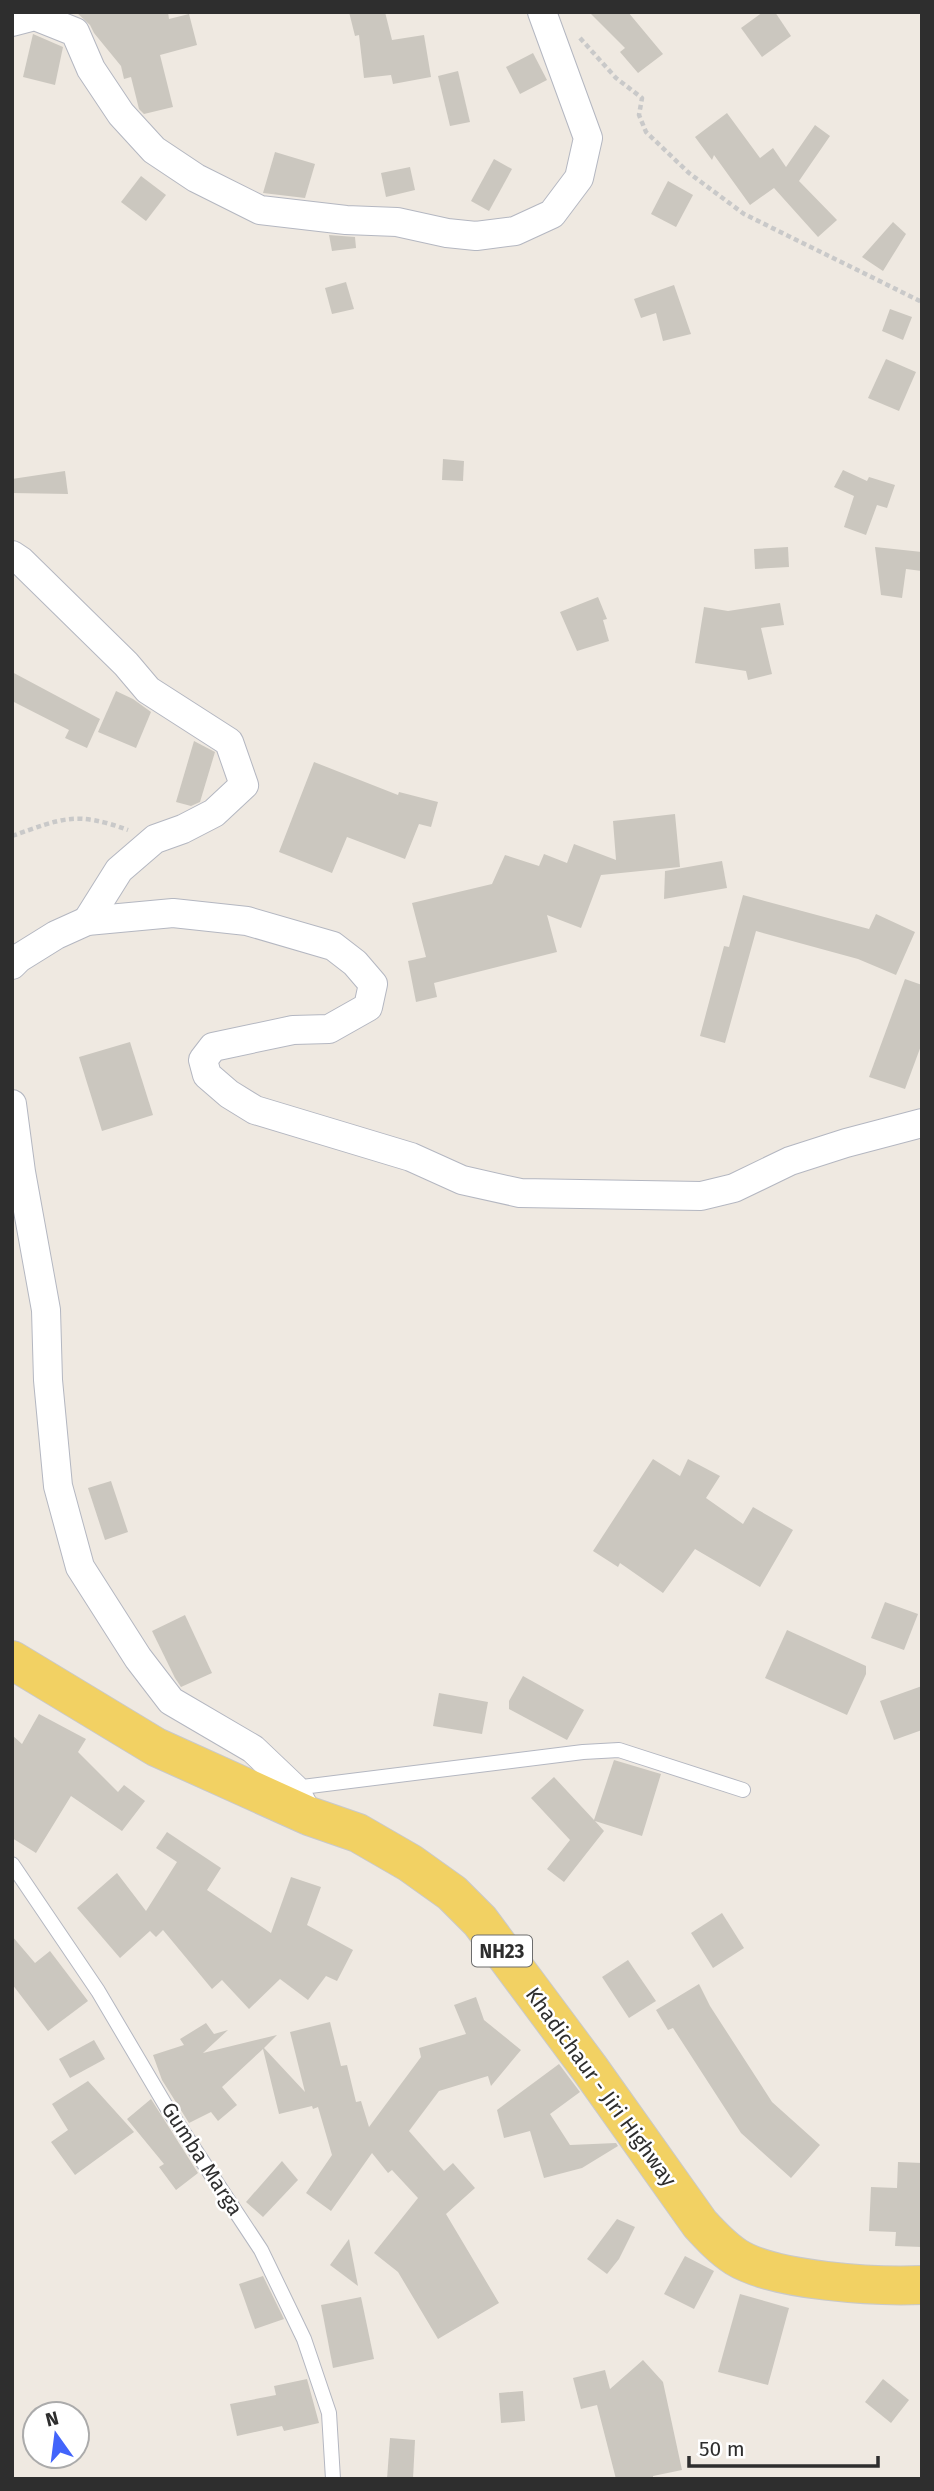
<svg xmlns="http://www.w3.org/2000/svg" width="934" height="2491" font-family="'Fira Sans',sans-serif">
<style>
.building{fill:#cbc7bf}
.lines{fill:none;stroke-linecap:round;stroke-linejoin:round}
.service-casing{stroke:#b4b7c1;stroke-width:16}
.minor-casing{stroke:#b4b7c1;stroke-width:30}
.primary-casing{stroke:#c9c9c9;stroke-width:40}
.path{stroke:#c9c9c9;stroke-width:4.5;stroke-dasharray:5 3.5;stroke-linecap:butt}
.service{stroke:#fff;stroke-width:14}
.minor{stroke:#fff;stroke-width:28}
.primary{stroke:#f2d163;stroke-width:38}
.labels{text-anchor:middle;stroke-width:5;stroke-linejoin:round;paint-order:stroke}
.shield{fill:#fff;stroke:#6d6d6d;stroke-width:2}
.shield-label{font-size:19px;font-weight:bold;fill:#2e2e2e}
.street-label{font-size:21px;fill:#2e2e2e;stroke:#fff}
</style>
<rect width="100%" height="100%" fill="#efe9e1"/>
<!-- building -->
<g class="building">
<path d="M 76,12 L 168,12 L 169,19 L 189,14 L 197,45 L 160,55 L 173,107 L 144,114 L 139,109 L 131,77 L 124,79 L 121,66 L 94,33 L 90,25 Z"/>
<path d="M 349,12 L 385,12 L 392,40 L 424,35 L 431,77 L 393,84 L 391,75 L 364,78 L 359,35 L 355,36 Z"/>
<path d="M 589,12 L 628,12 L 663,54 L 638,73 L 620,52 L 625,48 Z"/>
<path d="M 763,12 L 775,12 L 791,36 L 762,57 L 741,28 Z"/>
<path d="M 33,34 L 63,47 L 55,85 L 23,77 Z"/>
<path d="M 533,53 L 547,80 L 520,94 L 506,67 Z"/>
<path d="M 458,71 L 470,122 L 450,126 L 438,76 Z"/>
<path d="M 727,113 L 760,158 L 773,148 L 786,167 L 815,125 L 830,136 L 799,181 L 837,220 L 818,237 L 774,188 L 750,205 L 714,155 L 712,160 L 695,137 Z"/>
<path d="M 275,152 L 315,164 L 305,198 L 263,193 Z"/>
<path d="M 494,159 L 512,169 L 489,211 L 471,201 Z"/>
<path d="M 410,167 L 415,190 L 386,197 L 381,173 Z"/>
<path d="M 141,176 L 166,195 L 146,221 L 121,202 Z"/>
<path d="M 668,181 L 693,195 L 676,227 L 651,214 Z"/>
<path d="M 893,222 L 906,234 L 883,271 L 862,257 Z"/>
<path d="M 329,235 L 355,237 L 356,248 L 332,251 Z"/>
<path d="M 346,282 L 354,309 L 332,314 L 325,288 Z"/>
<path d="M 674,285 L 691,334 L 663,341 L 656,313 L 641,318 L 634,299 Z"/>
<path d="M 890,309 L 912,317 L 903,340 L 882,331 Z"/>
<path d="M 886,359 L 916,372 L 899,411 L 868,398 Z"/>
<path d="M 443,459 L 464,461 L 463,481 L 442,480 Z"/>
<path d="M 843,470 L 867,481 L 869,477 L 895,485 L 887,508 L 877,505 L 866,535 L 844,527 L 854,496 L 834,487 Z"/>
<path d="M 65,471 L 68,494 L 12,493 L 12,479 Z"/>
<path d="M 788,547 L 789,567 L 755,569 L 754,549 Z"/>
<path d="M 875,547 L 922,552 L 922,571 L 906,569 L 902,598 L 881,595 Z"/>
<path d="M 598,597 L 607,619 L 603,620 L 609,641 L 577,651 L 560,612 Z"/>
<path d="M 780,603 L 784,625 L 761,628 L 772,674 L 748,680 L 746,671 L 695,663 L 704,607 L 728,611 Z"/>
<path d="M 12,672 L 100,719 L 87,748 L 65,738 L 69,730 L 12,701 Z"/>
<path d="M 116,691 L 133,699 L 151,712 L 136,748 L 98,732 Z"/>
<path d="M 194,741 L 215,752 L 200,802 L 191,806 L 176,802 Z"/>
<path d="M 314,762 L 398,795 L 399,792 L 438,802 L 431,827 L 419,824 L 405,859 L 347,837 L 332,873 L 279,852 Z"/>
<path d="M 675,814 L 680,867 L 601,875 L 581,928 L 547,915 L 557,952 L 434,983 L 437,997 L 416,1002 L 408,961 L 426,957 L 412,903 L 492,884 L 505,855 L 539,866 L 544,854 L 567,863 L 574,844 L 616,860 L 613,821 Z"/>
<path d="M 722,861 L 727,888 L 664,899 L 665,871 Z"/>
<path d="M 743,895 L 869,929 L 876,914 L 915,932 L 896,975 L 858,959 L 756,931 L 725,1043 L 700,1036 L 724,946 L 729,947 Z"/>
<path d="M 905,979 L 922,985 L 922,1043 L 905,1089 L 869,1077 Z"/>
<path d="M 130,1042 L 153,1115 L 102,1131 L 79,1057 Z"/>
<path d="M 653,1459 L 680,1476 L 688,1459 L 720,1476 L 706,1498 L 743,1524 L 753,1507 L 793,1530 L 760,1587 L 695,1549 L 663,1593 L 620,1563 L 618,1567 L 593,1551 Z"/>
<path d="M 111,1481 L 128,1532 L 105,1540 L 88,1488 Z"/>
<path d="M 885,1602 L 918,1614 L 904,1650 L 871,1638 Z"/>
<path d="M 185,1615 L 212,1673 L 181,1687 L 175,1678 L 152,1631 Z"/>
<path d="M 787,1630 L 866,1666 L 866,1674 L 847,1715 L 765,1678 Z"/>
<path d="M 523,1676 L 584,1710 L 567,1740 L 509,1709 L 509,1701 Z"/>
<path d="M 922,1686 L 922,1730 L 894,1740 L 880,1701 Z"/>
<path d="M 439,1693 L 488,1702 L 482,1734 L 433,1726 Z"/>
<path d="M 39,1714 L 86,1739 L 78,1752 L 118,1792 L 124,1785 L 145,1801 L 122,1831 L 71,1796 L 36,1853 L 12,1838 L 12,1735 L 22,1744 Z"/>
<path d="M 614,1760 L 661,1774 L 642,1836 L 595,1821 L 604,1831 L 564,1882 L 547,1869 L 570,1840 L 531,1798 L 554,1777 L 594,1820 Z"/>
<path d="M 167,1832 L 221,1868 L 207,1890 L 271,1933 L 291,1877 L 321,1887 L 307,1925 L 353,1950 L 337,1981 L 326,1976 L 308,2000 L 280,1979 L 249,2009 L 222,1980 L 212,1989 L 163,1930 L 156,1937 L 150,1931 L 120,1958 L 77,1908 L 117,1873 L 146,1911 L 177,1862 L 156,1848 Z"/>
<path d="M 722,1913 L 744,1948 L 713,1968 L 691,1933 Z"/>
<path d="M 12,1936 L 35,1963 L 50,1951 L 88,2001 L 48,2031 L 12,1984 Z"/>
<path d="M 628,1960 L 656,2001 L 629,2018 L 602,1977 Z"/>
<path d="M 699,1984 L 710,2006 L 772,2102 L 820,2145 L 791,2178 L 741,2133 L 673,2028 L 668,2030 L 656,2010 Z"/>
<path d="M 476,1997 L 484,2020 L 521,2050 L 491,2086 L 488,2076 L 439,2091 L 409,2131 L 444,2171 L 453,2163 L 475,2188 L 446,2214 L 499,2303 L 438,2339 L 398,2272 L 374,2253 L 418,2198 L 392,2170 L 388,2173 L 372,2153 L 331,2211 L 306,2193 L 332,2155 L 318,2107 L 313,2109 L 312,2106 L 279,2114 L 263,2049 L 222,2087 L 237,2105 L 218,2121 L 211,2112 L 189,2123 L 162,2080 L 153,2055 L 184,2045 L 180,2039 L 206,2023 L 214,2034 L 228,2030 L 203,2053 L 277,2035 L 264,2048 L 305,2092 L 290,2032 L 330,2022 L 341,2066 L 347,2065 L 356,2102 L 361,2101 L 369,2127 L 421,2057 L 419,2048 L 466,2034 L 454,2005 Z"/>
<path d="M 94,2040 L 105,2059 L 70,2078 L 59,2059 Z"/>
<path d="M 559,2064 L 580,2092 L 550,2114 L 570,2145 L 616,2143 L 618,2146 L 582,2168 L 544,2178 L 530,2131 L 504,2138 L 497,2110 Z"/>
<path d="M 88,2081 L 134,2132 L 75,2175 L 51,2142 L 68,2130 L 52,2104 Z"/>
<path d="M 151,2099 L 198,2173 L 176,2190 L 159,2167 L 164,2164 L 127,2119 Z"/>
<path d="M 282,2161 L 298,2180 L 263,2217 L 246,2202 Z"/>
<path d="M 898,2162 L 922,2163 L 922,2247 L 895,2246 L 896,2232 L 869,2231 L 871,2187 L 897,2188 Z"/>
<path d="M 617,2219 L 635,2227 L 619,2259 L 607,2274 L 587,2259 Z"/>
<path d="M 349,2239 L 358,2286 L 330,2265 Z"/>
<path d="M 685,2256 L 714,2271 L 694,2309 L 664,2294 Z"/>
<path d="M 263,2276 L 284,2319 L 255,2329 L 239,2284 Z"/>
<path d="M 740,2294 L 789,2308 L 768,2385 L 718,2372 Z"/>
<path d="M 361,2297 L 374,2359 L 333,2368 L 321,2305 Z"/>
<path d="M 643,2360 L 663,2382 L 682,2470 L 653,2476 L 653,2479 L 616,2479 L 597,2405 L 581,2409 L 573,2378 L 605,2370 L 610,2389 Z"/>
<path d="M 307,2379 L 319,2423 L 284,2431 L 282,2426 L 237,2436 L 230,2404 L 276,2395 L 274,2386 Z"/>
<path d="M 883,2379 L 909,2400 L 891,2423 L 865,2402 Z"/>
<path d="M 523,2391 L 525,2421 L 501,2423 L 499,2393 Z"/>
<path d="M 390,2438 L 415,2440 L 413,2479 L 387,2479 Z"/>
</g>
<g class="lines">
<!-- service casing -->
<g class="service-casing">
<g id="service">
<path d="M 294,1788 L 583,1752 L 619,1750 L 743,1790"/>
<path d="M 12,1864 L 98,1991 L 166,2106 L 261,2250 L 304,2339 L 329,2413 L 333,2479"/>
</g>
</g>
<!-- minor casing -->
<g class="minor-casing">
<g id="minor">
<path d="M 12,22 L 35,16 L 75,32 L 91,69 L 121,114 L 154,150 L 196,178 L 260,210 L 346,220 L 397,222 L 447,233 L 476,236 L 515,231 L 552,214 L 579,178 L 588,138 L 542,12"/>
<path d="M 12,555 L 21,561 L 126,664 L 148,690 L 229,742 L 244,785 L 214,813 L 183,829 L 155,839 L 119,870 L 87,921"/>
<path d="M 12,965 L 19,958 L 56,935 L 87,921 L 173,913 L 247,921 L 333,946 L 355,963 L 373,984 L 368,1007 L 329,1029 L 293,1030 L 213,1047 L 203,1060 L 207,1075 L 229,1094 L 255,1110 L 411,1157 L 462,1180 L 520,1193 L 701,1196 L 734,1188 L 790,1161 L 846,1143 L 922,1123"/>
<path d="M 12,1104 L 21,1172 L 46,1310 L 48,1380 L 58,1486 L 80,1567 L 138,1658 L 171,1701 L 253,1749 L 294,1788 L 309,1816"/>
</g>
</g>
<!-- primary casing -->
<g class="primary-casing">
<path id="primary" d="M 12,1660 L 156,1747 L 309,1816 L 358,1833 L 410,1863 L 452,1893 L 480,1921 L 590,2069 L 700,2224 C 711,2236 722,2248 736,2257 C 774,2281 876,2287 922,2285"/>
</g>
<!-- path -->
<g class="path">
<path d="M 580,38 L 616,78 L 642,98 L 639,115 L 646,132 L 689,173 L 744,214 L 922,302"/>
<path d="M 12,836 C 63,818 76,811 128,830"/>
</g>
<!-- service -->
<use href="#service" class="service"/>
<!-- minor -->
<use href="#minor" class="minor"/>
<!-- primary -->
<use href="#primary" class="primary"/>
</g>
<g class="labels">
<!-- shield labels -->
<rect class="shield" x="472" y="1935.5" width="60" height="31" rx="5"/>
<g class="shield-label">
<text x="502" y="1958">NH23</text>
</g>
<!-- street labels -->
<g class="street-label">
<text transform="translate(601 2087) rotate(54)" y="7">Khadichaur - Jiri Highway</text>
<text transform="translate(202 2159) rotate(57)" y="7">Gumba Marga</text>
</g>
</g>
<!-- border -->
<rect width="934" height="2491" fill="none" stroke="#2e2e2e" stroke-width="28"/>
<!-- north arrow -->
<g transform="translate(56 2435) rotate(346)"><circle r="33" fill="#ffffff" stroke="#ababab" stroke-width="2"/>
<path d="M0-5L12 26L0 18L-12 26Z" fill="#4264fb"/>
<text y="-10" font-size="19" font-weight="bold" text-anchor="middle" fill="#2e2e2e">N</text>
</g>
<!-- scale -->
<path d="M689 2456v10h189v-10" fill="none" stroke="#2e2e2e" stroke-width="3.5"/>
<text x="699" y="2456" font-size="21" fill="#2e2e2e" stroke="#ffffff" stroke-width="5" paint-order="stroke">50 m</text>
</svg>
